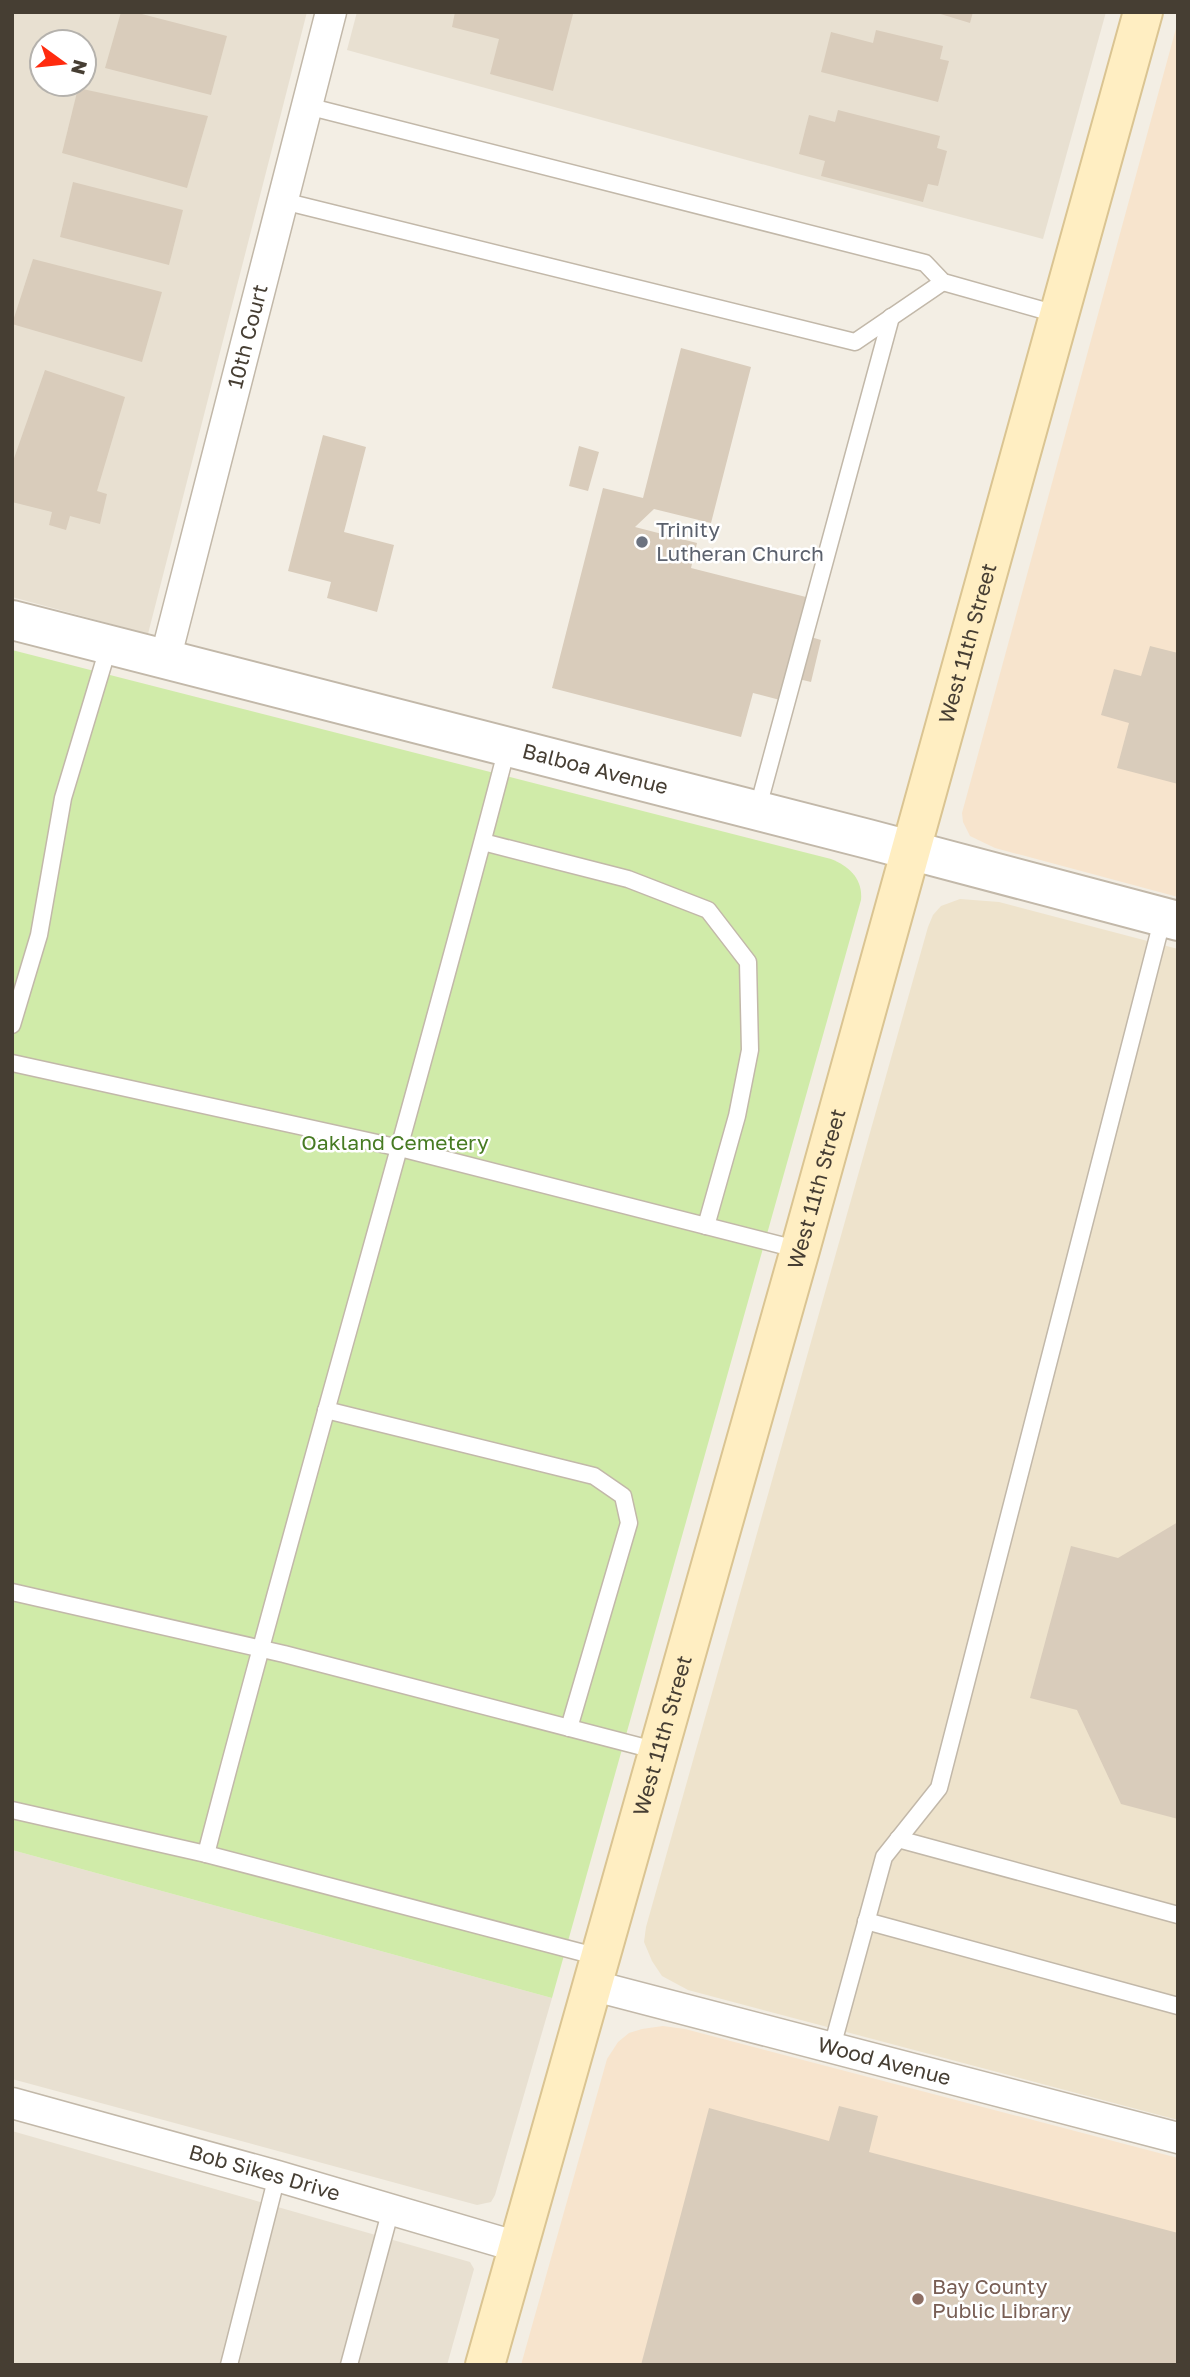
<svg xmlns="http://www.w3.org/2000/svg" width="1190" height="2377" font-family="'Golos Text',sans-serif">
<style>
.residential{fill:#e8e0d1;fill-rule:evenodd}
.commercial{fill:#f7e4cd}
.education{fill:#eee3cc}
.green{fill:#d0eba9}
.building{fill:#d9ccbb}
.lines{fill:none;stroke-linecap:round;stroke-linejoin:round}
.service-casing{stroke:#c2b8a9;stroke-width:19}
.minor-casing{stroke:#c2b8a9;stroke-width:33}
.tertiary-casing{stroke:#c2b8a9;stroke-width:42}
.secondary-casing{stroke:#dac492;stroke-width:42}
.service{stroke:#fff;stroke-width:16}
.minor{stroke:#fff;stroke-width:30}
.tertiary{stroke:#fff;stroke-width:38}
.secondary{stroke:#ffeec2;stroke-width:38}
.worship-dot{fill:#6b7280;stroke:#fff;stroke-width:2.5}
.education-dot{fill:#8d6e63;stroke:#fff;stroke-width:2.5}
.labels{text-anchor:middle;stroke-width:5;stroke-linejoin:round;paint-order:stroke}
.street-label{font-size:21px;fill:#463e33;stroke:#fff}
.worship-label{font-size:21px;fill:#5b616d;stroke:#fff;text-anchor:start}
.park-label{font-size:21px;fill:#477b23;stroke:#fff}
.education-label{font-size:21px;fill:#785e54;stroke:#fff;text-anchor:start}
</style>
<rect width="100%" height="100%" fill="#f3eee4"/>
<!-- residential -->
<g class="residential">
<path d="M 12,12 L 307,12 L 148,634 L 12,597 ZM 42,42 L 84,42 L 84,84 L 42,84 Z"/>
<path d="M 357,12 L 1106,12 L 1043,239 L 798,174 L 347,50 Z"/>
<path d="M 12,1850 L 552,1998 L 495,2195 L 491,2202 L 477,2205 L 12,2079 Z"/>
<path d="M 12,2131 L 470,2262 L 474,2269 L 447,2365 L 12,2365 Z"/>
</g>
<!-- commercial -->
<g class="commercial">
<path d="M 1178,21 L 1178,897 L 995,848 L 970,836 L 963,822 L 962,813 Z"/>
<path d="M 663,2026 L 685,2029 L 1178,2158 L 1178,2365 L 521,2365 L 607,2059 L 618,2042 L 629,2033 L 642,2029 Z"/>
</g>
<!-- education -->
<path class="education" d="M 960,899 L 999,902 L 1178,949 L 1178,2120 L 688,1990 L 662,1976 L 652,1961 L 644,1942 L 646,1927 L 928,927 L 933,915 L 941,906 Z"/>
<!-- green -->
<path class="green" d="M 12,650 L 831,859 C 849,866 863,879 861,900 L 552,1998 L 12,1850 Z"/>
<!-- building -->
<g class="building">
<path d="M 121,12 L 134,12 L 227,36 L 211,95 L 105,68 Z"/>
<path d="M 455,12 L 573,14 L 553,91 L 490,74 L 499,39 L 452,27 Z"/>
<path d="M 934,12 L 973,12 L 970,23 Z"/>
<path d="M 876,30 L 943,46 L 940,59 L 949,61 L 938,102 L 821,72 L 831,32 L 873,43 Z"/>
<path d="M 78,88 L 208,116 L 187,188 L 62,153 Z"/>
<path d="M 838,110 L 940,136 L 937,148 L 947,151 L 938,186 L 928,184 L 923,202 L 821,176 L 825,161 L 799,154 L 809,115 L 835,122 Z"/>
<path d="M 73,182 L 183,210 L 169,265 L 60,237 Z"/>
<path d="M 33,259 L 162,292 L 142,362 L 12,324 Z"/>
<path d="M 681,348 L 751,367 L 711,523 L 654,509 L 635,527 L 697,543 L 691,568 L 806,597 L 797,633 L 821,640 L 811,682 L 786,676 L 780,700 L 753,693 L 741,737 L 552,688 L 603,488 L 643,498 Z"/>
<path d="M 45,370 L 125,397 L 97,491 L 107,494 L 100,524 L 70,516 L 66,530 L 49,525 L 52,512 L 12,502 L 12,464 Z"/>
<path d="M 323,435 L 366,447 L 344,532 L 394,545 L 377,612 L 327,598 L 331,582 L 288,571 Z"/>
<path d="M 579,446 L 599,452 L 588,491 L 569,486 Z"/>
<path d="M 1150,646 L 1178,653 L 1178,784 L 1117,768 L 1129,723 L 1101,715 L 1114,669 L 1141,676 Z"/>
<path d="M 1178,1522 L 1178,1819 L 1121,1804 L 1077,1710 L 1030,1698 L 1071,1546 L 1118,1558 Z"/>
<path d="M 839,2106 L 878,2116 L 869,2152 L 1178,2233 L 1178,2365 L 641,2365 L 709,2108 L 829,2141 Z"/>
</g>
<g class="lines">
<!-- service casing -->
<g class="service-casing">
<g id="service">
<path d="M 307,106 L 925,263 L 943,282 L 1060,315"/>
<path d="M 283,201 L 855,342 L 943,282"/>
<path d="M 757,811 L 891,317"/>
<path d="M 483,842 L 628,879 L 708,910 L 748,962 L 750,1050 L 737,1116 L 706,1226"/>
<path d="M 12,1025 L 39,935 L 63,798 L 109,645"/>
<path d="M 12,1063 L 400,1148 L 800,1250"/>
<path d="M 326,1410 L 594,1476 L 623,1496 L 629,1523 L 569,1728"/>
<path d="M 12,1592 L 284,1654 L 658,1751"/>
<path d="M 12,1810 L 206,1854 L 599,1957"/>
<path d="M 898,1839 L 1178,1915"/>
<path d="M 206,1854 C 302,1485 411,1118 507,748"/>
<path d="M 866,1921 L 1178,2006"/>
<path d="M 832,2047 L 884,1857 L 939,1788 L 1163,917"/>
<path d="M 229,2365 L 277,2176"/>
<path d="M 349,2365 L 391,2209"/>
</g>
</g>
<!-- minor casing -->
<g class="minor-casing">
<g id="minor">
<path id="s1" d="M 165,660 L 331,12"/>
<path id="s2" d="M 591,1985 L 1178,2138"/>
<path id="s3" d="M 12,2103 L 277,2176 L 518,2247"/>
</g>
</g>
<!-- tertiary casing -->
<g class="tertiary-casing">
<g id="tertiary">
<path id="s4" d="M 12,620 L 868,839 L 1178,921"/>
</g>
</g>
<!-- secondary casing -->
<g class="secondary-casing">
<g id="secondary">
<path id="s5" d="M 485,2365 L 800,1250 L 1143,12"/>
</g>
</g>
<!-- service -->
<use href="#service" class="service"/>
<!-- minor -->
<use href="#minor" class="minor"/>
<!-- tertiary -->
<use href="#tertiary" class="tertiary"/>
<!-- secondary -->
<use href="#secondary" class="secondary"/>
</g>
<!-- markers -->
<circle class="worship-dot" cx="642" cy="542" r="7"/>
<circle class="education-dot" cx="918" cy="2299" r="7"/>
<g class="labels">
<!-- street labels -->
<g class="street-label">
<text dy="7" stroke="none"><textPath href="#s1" startOffset="334">10th Court</textPath></text>
<text dy="7" stroke="none"><textPath href="#s5" startOffset="1788">West 11th Street</textPath></text>
<text dy="7" stroke="none"><textPath href="#s4" startOffset="602">Balboa Avenue</textPath></text>
<text dy="7" stroke="none"><textPath href="#s5" startOffset="1222">West 11th Street</textPath></text>
<text dy="7" stroke="none"><textPath href="#s5" startOffset="654">West 11th Street</textPath></text>
<text dy="7" stroke="none"><textPath href="#s2" startOffset="303">Wood Avenue</textPath></text>
<text dy="7" stroke="none"><textPath href="#s3" startOffset="262">Bob Sikes Drive</textPath></text>
</g>
<!-- worship labels -->
<g class="worship-label">
<text x="656" y="537">Trinity<tspan x="656" dy="24">Lutheran Church</tspan></text>
</g>
<!-- park labels -->
<g class="park-label">
<text x="395" y="1150">Oakland Cemetery</text>
</g>
<!-- education labels -->
<g class="education-label">
<text x="932" y="2294">Bay County<tspan x="932" dy="24">Public Library</tspan></text>
</g>
</g>
<!-- border -->
<rect width="1190" height="2377" fill="none" stroke="#463e33" stroke-width="28"/>
<!-- north arrow -->
<g transform="translate(63 63) rotate(105)"><circle r="33" fill="#ffffff" stroke="#b5b2ad" stroke-width="2"/>
<path d="M0-5L12 26L0 18L-12 26Z" fill="#ff2b0f"/>
<text y="-10" font-size="19" font-weight="bold" text-anchor="middle" fill="#463e33">N</text>
</g>
</svg>
